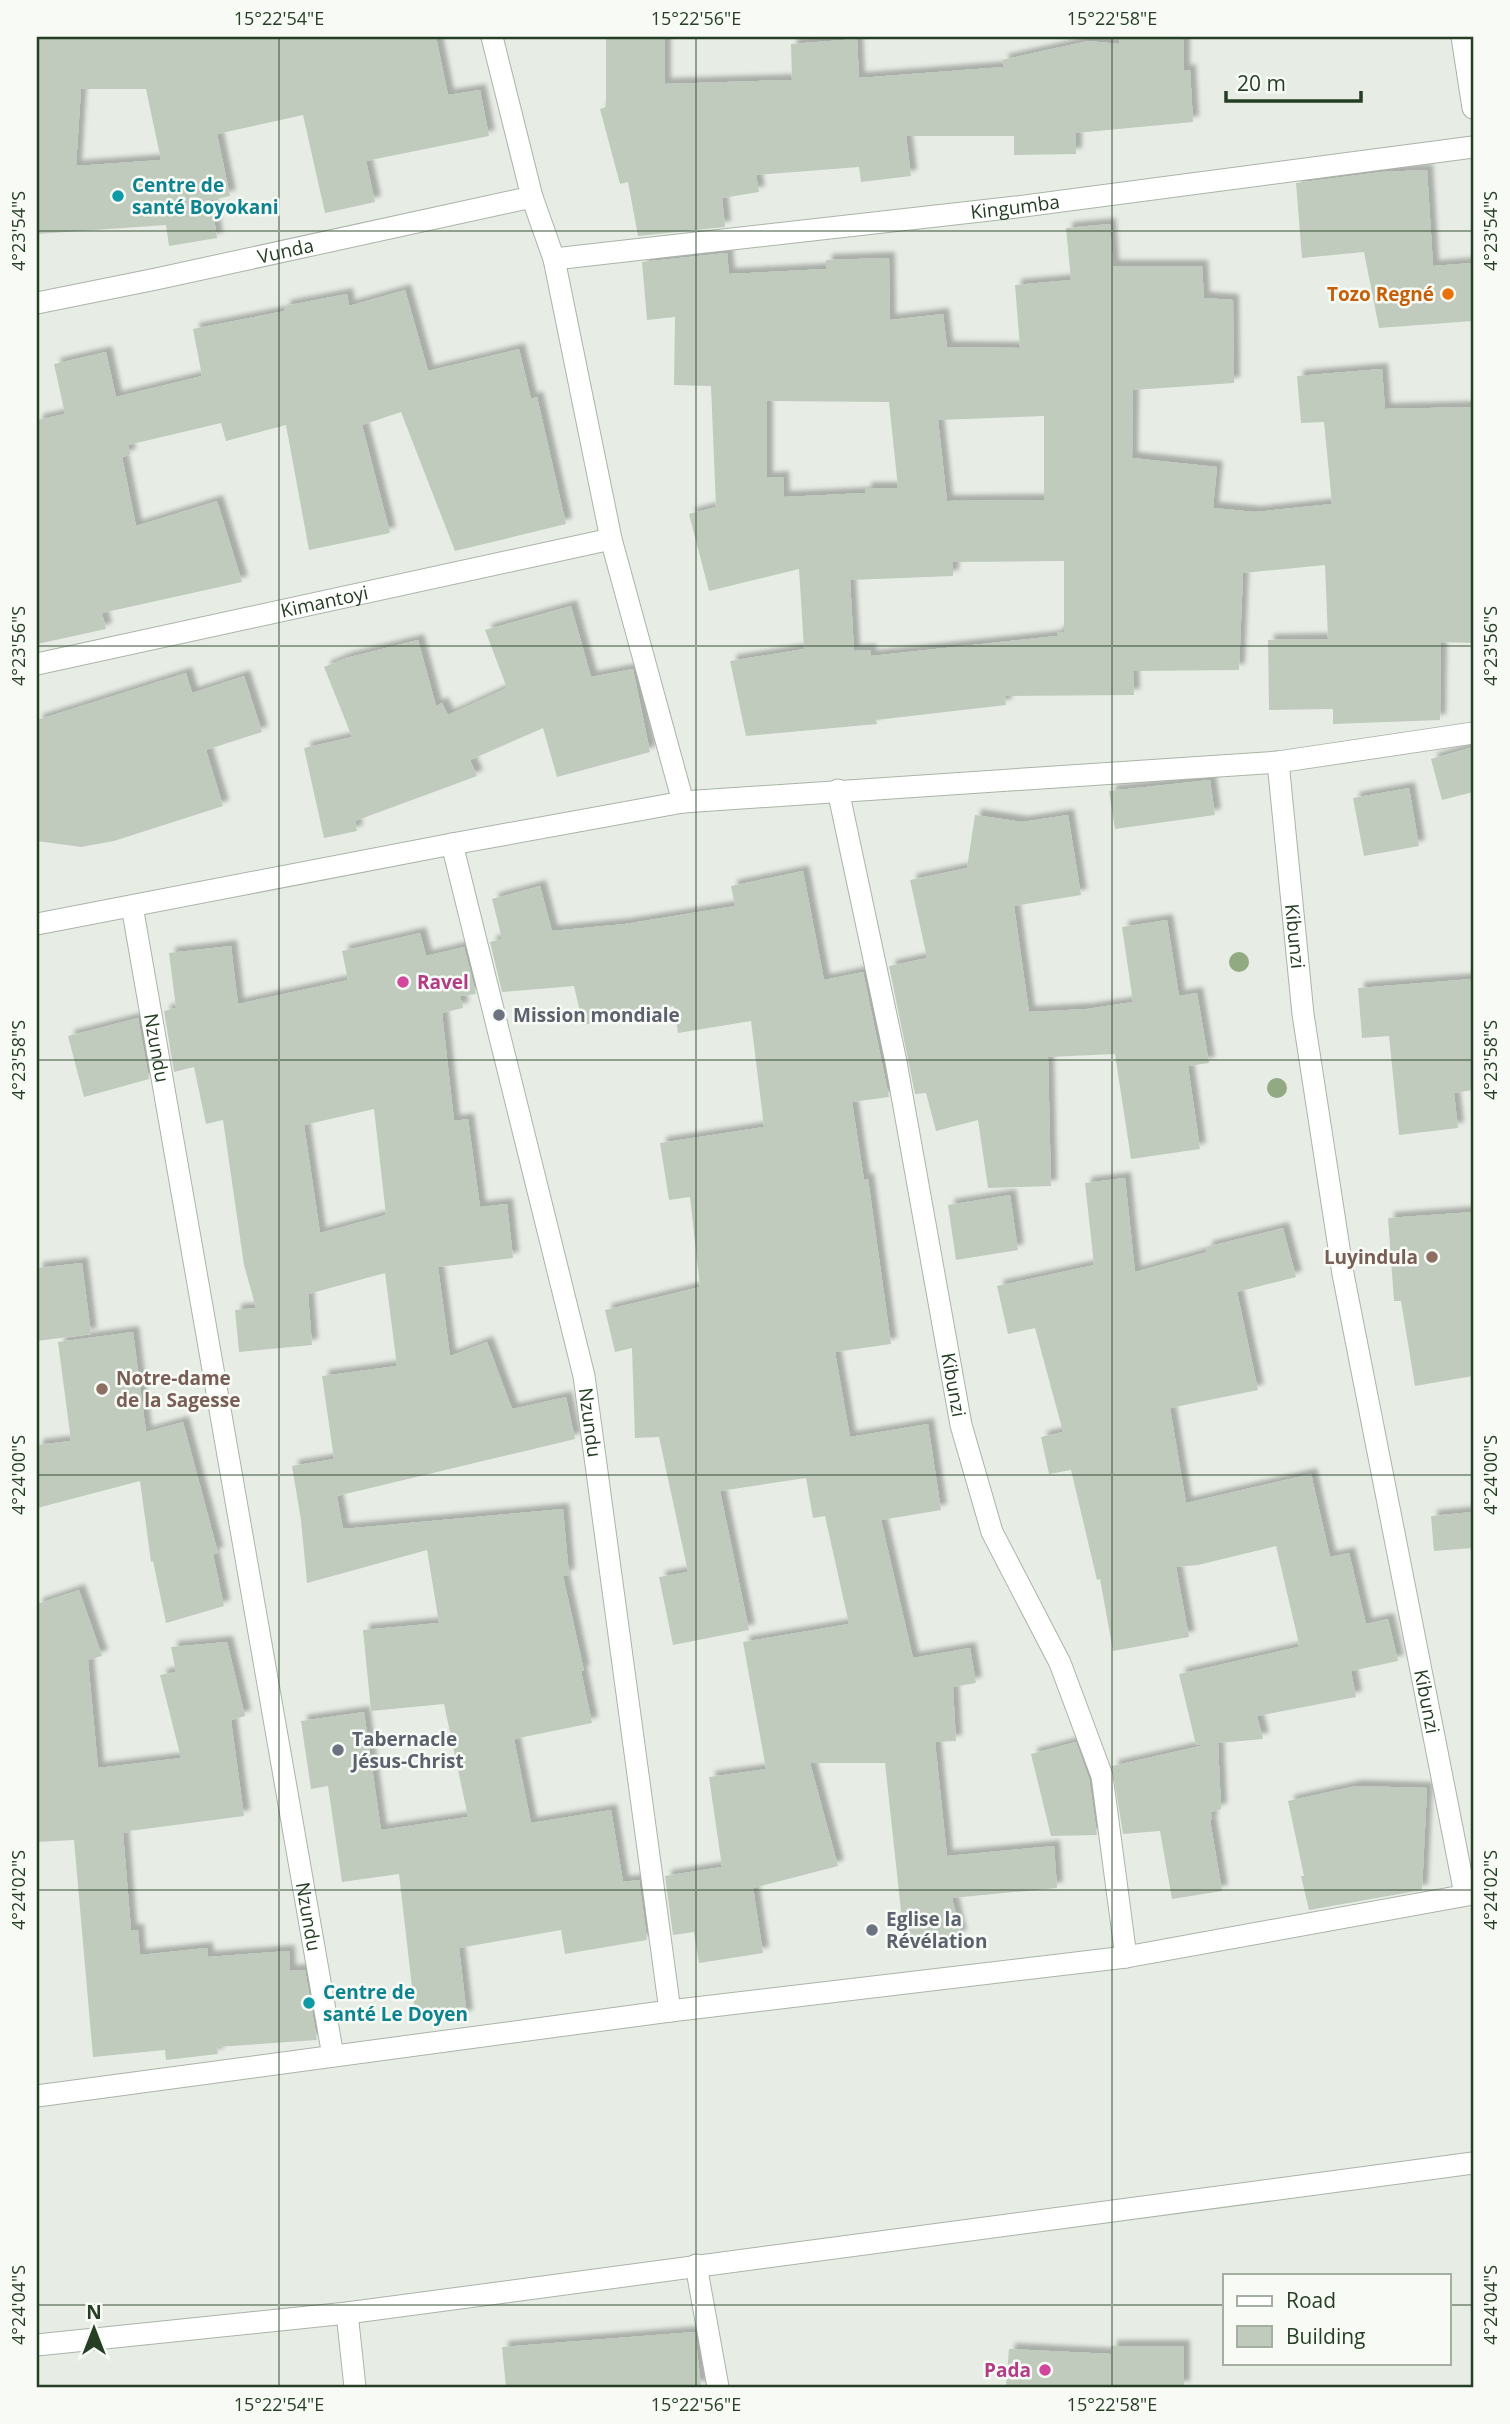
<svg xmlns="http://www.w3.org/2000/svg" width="1510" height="2424" font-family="'Open Sans',sans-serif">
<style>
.building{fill:#c0cbbd;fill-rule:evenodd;filter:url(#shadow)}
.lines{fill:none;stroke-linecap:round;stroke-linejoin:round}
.minor-casing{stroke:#a9b5a7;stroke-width:23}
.minor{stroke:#fff;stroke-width:21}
.tree{fill:#91aa81}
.ticks{fill:none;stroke:#263f24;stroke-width:2;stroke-opacity:0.45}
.culture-dot{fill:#0f9aa8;stroke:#f7faf5;stroke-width:2.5}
.food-dot{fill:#e8710a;stroke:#f7faf5;stroke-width:2.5}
.hotel-dot{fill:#d1479c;stroke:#f7faf5;stroke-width:2.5}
.worship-dot{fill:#6b7280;stroke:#f7faf5;stroke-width:2.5}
.education-dot{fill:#8d6e63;stroke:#f7faf5;stroke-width:2.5}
.labels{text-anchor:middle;stroke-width:5;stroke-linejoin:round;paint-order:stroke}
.culture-label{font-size:19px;font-weight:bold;fill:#0d838f;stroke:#f7faf5;text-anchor:start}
.street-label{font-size:19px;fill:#263f24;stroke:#f7faf5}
.food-label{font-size:19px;font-weight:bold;fill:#c56008;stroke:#f7faf5;text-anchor:end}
.hotel-label{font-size:19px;font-weight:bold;fill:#b23c85;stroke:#f7faf5;text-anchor:start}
.worship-label{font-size:19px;font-weight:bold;fill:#5b616d;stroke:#f7faf5;text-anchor:start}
.education-label{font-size:19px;font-weight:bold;fill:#785e54;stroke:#f7faf5;text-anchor:end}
.neatline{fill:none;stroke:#263f24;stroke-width:2.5}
.ticks-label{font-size:18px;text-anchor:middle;fill:#263f24}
</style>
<defs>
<filter id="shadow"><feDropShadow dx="6" dy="-6" stdDeviation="2" flood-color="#0004"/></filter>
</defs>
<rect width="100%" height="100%" fill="#e7ede5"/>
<!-- building -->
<g class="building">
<path d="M 37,37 L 436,37 L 448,95 L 480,90 L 489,136 L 366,161 L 375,202 L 325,213 L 303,115 L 217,134 L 230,196 L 211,200 L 217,238 L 169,246 L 166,225 L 37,234 ZM 81,89 L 146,89 L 161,160 L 76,166 Z"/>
<path d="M 606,37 L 665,37 L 665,84 L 792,80 L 791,44 L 857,39 L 859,78 L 1004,67 L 1002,60 L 1088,41 L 1119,44 L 1119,37 L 1184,40 L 1184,71 L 1190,70 L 1193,122 L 1076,133 L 1076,154 L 1014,155 L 1014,136 L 906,136 L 911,176 L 861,182 L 859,167 L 756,175 L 759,192 L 722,198 L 725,227 L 638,236 L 628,182 L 620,184 L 600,109 L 606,107 Z"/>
<path d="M 1427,170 L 1433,266 L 1473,263 L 1473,321 L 1379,328 L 1364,252 L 1302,258 L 1296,183 L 1382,172 Z"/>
<path d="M 1110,224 L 1113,266 L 1202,266 L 1204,298 L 1233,300 L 1234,383 L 1133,390 L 1132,458 L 1217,467 L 1213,508 L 1255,512 L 1332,504 L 1324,422 L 1301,423 L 1297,376 L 1382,369 L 1385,409 L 1473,407 L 1473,643 L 1441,642 L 1440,720 L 1333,724 L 1333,709 L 1269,710 L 1268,640 L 1328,639 L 1325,565 L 1243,573 L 1239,670 L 1133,671 L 1134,695 L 1005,696 L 1006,705 L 876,720 L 877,724 L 746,736 L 730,661 L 804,649 L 799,569 L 709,591 L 689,514 L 716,507 L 711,386 L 674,385 L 675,317 L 647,320 L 642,262 L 727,253 L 729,274 L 826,269 L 826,260 L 889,258 L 890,320 L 943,314 L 947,347 L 1020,348 L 1015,285 L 1071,280 L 1066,228 ZM 767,401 L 889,402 L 898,488 L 865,488 L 866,493 L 784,497 L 783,477 L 767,478 ZM 1044,416 L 1044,500 L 947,501 L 938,420 ZM 1064,561 L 1064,632 L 1057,632 L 1057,636 L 871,656 L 870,650 L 854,651 L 850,580 L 953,576 L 953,562 Z"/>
<path d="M 405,290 L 428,371 L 519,349 L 531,399 L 537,397 L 566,524 L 455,551 L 401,412 L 362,425 L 390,533 L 309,550 L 286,425 L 226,441 L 221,423 L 128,445 L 130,455 L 122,457 L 136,526 L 217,501 L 242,582 L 102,613 L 106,629 L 37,644 L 37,420 L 65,414 L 54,364 L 106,352 L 116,397 L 202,376 L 193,329 L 285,311 L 284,306 L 347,294 L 349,306 Z"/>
<path d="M 571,606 L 591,677 L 633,669 L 650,752 L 557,777 L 543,728 L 470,760 L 477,776 L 355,821 L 357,831 L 324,838 L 304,748 L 352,737 L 324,667 L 346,658 L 418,640 L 436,706 L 442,703 L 448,715 L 507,688 L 485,630 Z"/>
<path d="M 186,673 L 192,693 L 244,676 L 262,732 L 206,750 L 223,806 L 114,841 L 81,847 L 37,841 L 37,720 Z"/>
<path d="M 1473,747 L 1473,792 L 1442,800 L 1431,759 Z"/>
<path d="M 1210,780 L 1215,815 L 1115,829 L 1109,791 Z"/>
<path d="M 1409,788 L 1419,846 L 1364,856 L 1353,798 Z"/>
<path d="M 975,815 L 1022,822 L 1068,815 L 1081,895 L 1014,906 L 1029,1012 L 1087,1009 L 1133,1002 L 1122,927 L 1167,920 L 1179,996 L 1197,993 L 1209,1063 L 1188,1066 L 1200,1149 L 1131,1159 L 1115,1054 L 1048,1057 L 1051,1186 L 988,1188 L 978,1120 L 936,1131 L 926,1093 L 915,1094 L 889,966 L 927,958 L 910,880 L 967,868 Z"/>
<path d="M 803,871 L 824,980 L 863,972 L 889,1097 L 852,1102 L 864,1180 L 868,1179 L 891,1344 L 835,1352 L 850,1437 L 928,1424 L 941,1510 L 881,1520 L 913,1658 L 970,1648 L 976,1683 L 953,1687 L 956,1741 L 935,1742 L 947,1856 L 1054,1846 L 1057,1888 L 952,1898 L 961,1936 L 905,1948 L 885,1763 L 810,1763 L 838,1866 L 753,1888 L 763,1953 L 699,1963 L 694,1932 L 673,1935 L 665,1876 L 722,1867 L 709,1777 L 766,1769 L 743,1642 L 849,1624 L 825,1516 L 813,1518 L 806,1478 L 720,1491 L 749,1630 L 673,1645 L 659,1577 L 688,1572 L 659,1437 L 635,1438 L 632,1348 L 615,1352 L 605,1310 L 700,1287 L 690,1197 L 669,1200 L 660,1143 L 764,1127 L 751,1021 L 678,1033 L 674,1006 L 583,1025 L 574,986 L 502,992 L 490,942 L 502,939 L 492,899 L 540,886 L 552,931 L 625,924 L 735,906 L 731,886 Z"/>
<path d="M 420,933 L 426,956 L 464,947 L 476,994 L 460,996 L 463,1008 L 442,1013 L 454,1121 L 468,1119 L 480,1207 L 507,1204 L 513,1258 L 438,1267 L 450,1356 L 487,1342 L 512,1409 L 566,1397 L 575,1439 L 337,1496 L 343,1529 L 563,1509 L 569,1575 L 563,1576 L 584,1671 L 581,1671 L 592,1723 L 514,1739 L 531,1823 L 611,1810 L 623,1882 L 639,1880 L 647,1940 L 565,1954 L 561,1930 L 459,1948 L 467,2016 L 416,2022 L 399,1874 L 342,1882 L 328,1786 L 311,1789 L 301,1721 L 364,1712 L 381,1830 L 468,1817 L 444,1704 L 371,1711 L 363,1630 L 439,1623 L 427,1550 L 307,1583 L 301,1520 L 292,1466 L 334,1459 L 322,1376 L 397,1366 L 385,1273 L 308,1294 L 312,1345 L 239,1352 L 235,1310 L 256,1308 L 244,1265 L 223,1120 L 206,1124 L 194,1067 L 174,1072 L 164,1011 L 176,1008 L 169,953 L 231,946 L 238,1004 L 348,980 L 342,951 ZM 374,1109 L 386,1215 L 320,1233 L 304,1125 Z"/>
<path d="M 1473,979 L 1473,1090 L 1454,1093 L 1458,1128 L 1399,1135 L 1389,1036 L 1362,1038 L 1358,988 Z"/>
<path d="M 138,1018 L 149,1079 L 84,1097 L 68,1036 Z"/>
<path d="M 1125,1178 L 1135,1272 L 1207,1252 L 1206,1247 L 1283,1228 L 1296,1277 L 1237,1292 L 1258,1390 L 1170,1408 L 1186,1503 L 1311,1474 L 1330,1557 L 1349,1553 L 1366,1624 L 1388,1619 L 1398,1661 L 1351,1671 L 1356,1697 L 1257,1716 L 1263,1739 L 1218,1743 L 1221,1809 L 1211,1812 L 1212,1820 L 1210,1820 L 1222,1891 L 1172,1899 L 1160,1831 L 1123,1834 L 1112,1766 L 1209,1744 L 1196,1745 L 1179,1674 L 1298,1647 L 1299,1644 L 1276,1546 L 1198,1565 L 1176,1567 L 1189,1637 L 1113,1651 L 1100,1579 L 1097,1580 L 1071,1470 L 1049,1474 L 1041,1437 L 1063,1432 L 1035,1328 L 1008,1334 L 997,1286 L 1094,1265 L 1085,1183 Z"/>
<path d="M 1010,1195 L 1018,1250 L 956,1260 L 948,1205 Z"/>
<path d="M 1473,1212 L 1473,1376 L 1415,1386 L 1401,1301 L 1394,1301 L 1388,1218 Z"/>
<path d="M 82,1263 L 91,1334 L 37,1341 L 37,1268 Z"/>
<path d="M 133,1332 L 146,1432 L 183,1422 L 218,1553 L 213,1554 L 224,1606 L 166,1623 L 153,1561 L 151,1562 L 140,1481 L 37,1508 L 37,1445 L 71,1441 L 58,1342 Z"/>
<path d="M 1473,1512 L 1473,1548 L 1434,1551 L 1431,1516 Z"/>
<path d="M 79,1590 L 102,1656 L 88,1660 L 98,1768 L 181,1758 L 160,1675 L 176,1672 L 171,1647 L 227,1642 L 245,1716 L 231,1720 L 244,1816 L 129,1831 L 129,1833 L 123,1833 L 131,1930 L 138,1930 L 140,1955 L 207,1948 L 208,1957 L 289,1951 L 290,1971 L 305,1970 L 317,2040 L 217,2047 L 218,2054 L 166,2060 L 165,2050 L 93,2057 L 74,1840 L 37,1842 L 37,1604 Z"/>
<path d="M 1076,1742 L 1089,1779 L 1097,1835 L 1051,1836 L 1031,1754 Z"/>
<path d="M 1356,1786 L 1427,1788 L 1422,1890 L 1309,1910 L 1301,1876 L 1304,1876 L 1288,1801 Z"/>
<path d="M 695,2332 L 701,2387 L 506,2387 L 502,2347 Z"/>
<path d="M 1111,2346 L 1184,2346 L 1184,2387 L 1006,2387 L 1009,2349 L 1111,2354 Z"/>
</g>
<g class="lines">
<!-- minor casing -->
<g class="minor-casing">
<g id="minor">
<path d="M 492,37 L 532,197 L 554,259 L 611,539 L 683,802"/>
<path d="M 1462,37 L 1473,108"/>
<path id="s1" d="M 554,259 L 1016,207 L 1473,147"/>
<path id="s2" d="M 37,303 L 156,279 L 532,197"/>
<path id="s3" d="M 37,664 L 611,539"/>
<path id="s4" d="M 1278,762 L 1303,1014 L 1343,1274 L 1465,1894"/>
<path id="s5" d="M 838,790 L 896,1062 L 961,1425 L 992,1532 L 1060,1663 L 1102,1776 L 1126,1957"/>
<path id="s6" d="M 452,844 L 584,1376 L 670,2011"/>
<path id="s7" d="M 132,906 L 333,2056"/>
<path d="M 37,924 L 452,844 L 683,802 L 1278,762 L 1473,733"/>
<path d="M 37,2096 L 670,2011 L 1126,1957 L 1473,1894"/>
<path d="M 696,2265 L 718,2387"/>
<path d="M 347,2313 L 355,2387"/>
<path d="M 37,2345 L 347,2313 L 1473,2163"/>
</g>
</g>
<!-- minor -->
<use href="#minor" class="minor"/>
</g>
<!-- trees -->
<g class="tree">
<circle cx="1239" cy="962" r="10"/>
<circle cx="1277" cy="1088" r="10"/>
</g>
<!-- ticks -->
<path class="ticks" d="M 279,37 L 279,2387M 696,37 L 696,2387M 1112,37 L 1112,2387M 37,231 L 1473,231M 37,646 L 1473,646M 37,1060 L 1473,1060M 37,1475 L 1473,1475M 37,1890 L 1473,1890M 37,2305 L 1225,2305M 1449,2305 L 1473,2305"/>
<!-- markers -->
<g class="culture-dot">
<circle cx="118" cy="196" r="7"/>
<circle cx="309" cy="2003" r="7"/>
</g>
<circle class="food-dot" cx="1448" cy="294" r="7"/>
<g class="hotel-dot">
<circle cx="403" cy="982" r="7"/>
<circle cx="1045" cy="2370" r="7"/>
</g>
<g class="worship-dot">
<circle cx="499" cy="1015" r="7"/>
<circle cx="338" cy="1750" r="7"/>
<circle cx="872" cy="1930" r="7"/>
</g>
<g class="education-dot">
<circle cx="1432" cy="1257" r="7"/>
<circle cx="102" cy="1389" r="7"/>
</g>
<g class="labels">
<!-- culture labels -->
<g class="culture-label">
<text x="132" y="192">Centre de<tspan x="132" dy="22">santé Boyokani</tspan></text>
<text x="323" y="1999">Centre de<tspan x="323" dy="22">santé Le Doyen</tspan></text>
</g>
<!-- street labels -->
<g class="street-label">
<text dy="7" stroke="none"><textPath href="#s1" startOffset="464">Kingumba</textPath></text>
<text dy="7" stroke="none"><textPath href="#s2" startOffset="254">Vunda</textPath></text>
<text dy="7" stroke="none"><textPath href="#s3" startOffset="294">Kimantoyi</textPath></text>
<text dy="7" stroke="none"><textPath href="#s4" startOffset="175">Kibunzi</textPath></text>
<text dy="7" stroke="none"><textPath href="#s7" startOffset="144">Nzundu</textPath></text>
<text dy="7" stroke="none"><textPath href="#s5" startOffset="606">Kibunzi</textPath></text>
<text dy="7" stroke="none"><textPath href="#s6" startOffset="595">Nzundu</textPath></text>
<text dy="7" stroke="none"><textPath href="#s4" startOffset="952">Kibunzi</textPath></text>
<text dy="7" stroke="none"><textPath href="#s7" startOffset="1026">Nzundu</textPath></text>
</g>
<!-- food labels -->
<g class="food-label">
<text x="1434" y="301">Tozo Regné</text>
</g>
<!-- hotel labels -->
<g class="hotel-label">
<text x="417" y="989">Ravel</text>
<text x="1031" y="2377" text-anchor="end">Pada</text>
</g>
<!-- worship labels -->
<g class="worship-label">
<text x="513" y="1022">Mission mondiale</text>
<text x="352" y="1746">Tabernacle<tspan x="352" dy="22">Jésus-Christ</tspan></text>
<text x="886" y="1926">Eglise la<tspan x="886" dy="22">Révélation</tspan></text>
</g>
<!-- education labels -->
<g class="education-label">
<text x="1418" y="1264">Luyindula</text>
<text x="116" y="1385" text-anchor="start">Notre-dame<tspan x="116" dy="22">de la Sagesse</tspan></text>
</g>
</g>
<!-- border -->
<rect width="1510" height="2424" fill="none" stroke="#f7faf5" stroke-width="77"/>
<!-- legend -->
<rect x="1223" y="2274" width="228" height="91" fill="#f7faf5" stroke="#a3afa1" stroke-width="2"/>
<rect x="1237" y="2296" width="35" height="10" fill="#ffffff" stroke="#a3afa1" stroke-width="2"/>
<text x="1286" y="2308" font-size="21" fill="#263f24">Road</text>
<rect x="1237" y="2326" width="35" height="21" fill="#c0cbbd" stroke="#a3afa1" stroke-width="2"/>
<text x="1286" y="2344" font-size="21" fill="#263f24">Building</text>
<!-- north arrow -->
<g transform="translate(94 2329)" stroke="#f7faf5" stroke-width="5" paint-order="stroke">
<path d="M0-5L12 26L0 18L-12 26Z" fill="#263f24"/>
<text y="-10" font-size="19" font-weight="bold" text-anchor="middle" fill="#263f24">N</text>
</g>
<!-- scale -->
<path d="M1226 91v10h135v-10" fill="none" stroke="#263f24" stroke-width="3.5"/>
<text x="1237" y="91" font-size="21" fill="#263f24" stroke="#f7faf5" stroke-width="5" paint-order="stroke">20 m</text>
<rect x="38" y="38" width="1434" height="2348" class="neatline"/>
<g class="ticks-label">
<text x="279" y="25">15°22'54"E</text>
<text x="696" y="25">15°22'56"E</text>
<text x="1112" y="25">15°22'58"E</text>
<text transform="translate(19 231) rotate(-90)" y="6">4°23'54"S</text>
<text transform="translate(1491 231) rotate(-90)" y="6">4°23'54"S</text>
<text transform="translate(19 646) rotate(-90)" y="6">4°23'56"S</text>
<text transform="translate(1491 646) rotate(-90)" y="6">4°23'56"S</text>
<text transform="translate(19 1060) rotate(-90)" y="6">4°23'58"S</text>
<text transform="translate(1491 1060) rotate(-90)" y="6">4°23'58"S</text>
<text transform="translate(19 1475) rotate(-90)" y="6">4°24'00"S</text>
<text transform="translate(1491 1475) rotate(-90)" y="6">4°24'00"S</text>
<text transform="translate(19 1890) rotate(-90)" y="6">4°24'02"S</text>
<text transform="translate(1491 1890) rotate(-90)" y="6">4°24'02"S</text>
<text transform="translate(19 2305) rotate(-90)" y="6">4°24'04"S</text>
<text transform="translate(1491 2305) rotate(-90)" y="6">4°24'04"S</text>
<text x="279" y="2411">15°22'54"E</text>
<text x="696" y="2411">15°22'56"E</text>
<text x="1112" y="2411">15°22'58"E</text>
</g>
</svg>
